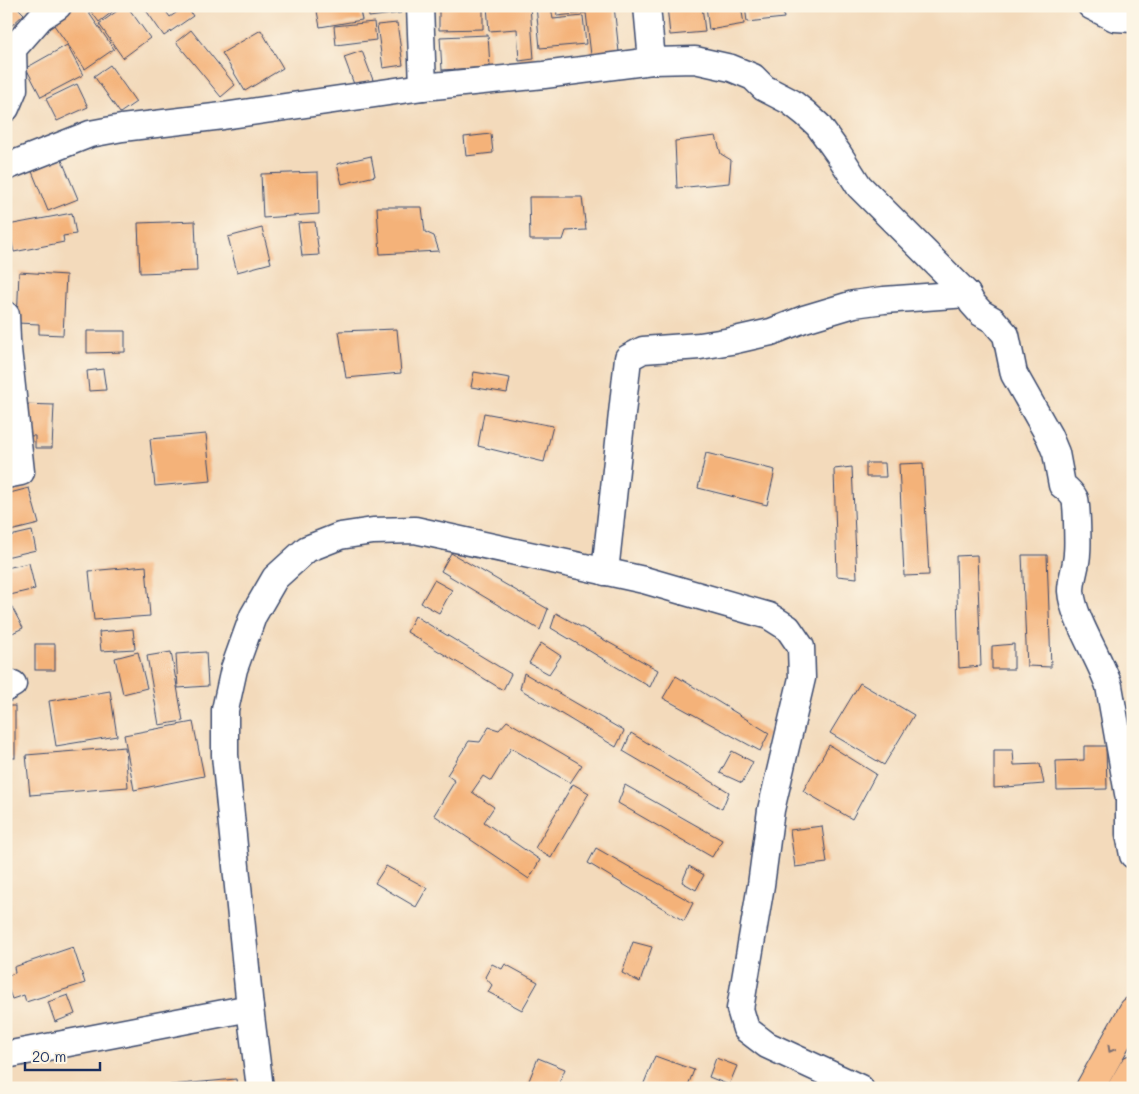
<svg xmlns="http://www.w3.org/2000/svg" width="1139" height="1094" font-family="Mali,sans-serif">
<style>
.building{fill:#f4b279}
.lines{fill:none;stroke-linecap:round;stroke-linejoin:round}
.minor-casing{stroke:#3b496c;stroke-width:29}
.primary-casing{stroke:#3b496c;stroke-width:30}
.minor{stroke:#fff;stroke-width:26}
.primary{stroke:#f8bd89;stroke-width:28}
.oneway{stroke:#7e6f71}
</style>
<rect width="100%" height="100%" fill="#fcf5e5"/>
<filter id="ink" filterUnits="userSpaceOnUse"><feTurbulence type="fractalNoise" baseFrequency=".02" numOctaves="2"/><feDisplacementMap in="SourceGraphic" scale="10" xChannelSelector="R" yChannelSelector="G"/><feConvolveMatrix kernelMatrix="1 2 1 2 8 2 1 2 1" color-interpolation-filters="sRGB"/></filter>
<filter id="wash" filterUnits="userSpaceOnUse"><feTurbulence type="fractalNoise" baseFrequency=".0096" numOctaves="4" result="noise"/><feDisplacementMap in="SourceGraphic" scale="20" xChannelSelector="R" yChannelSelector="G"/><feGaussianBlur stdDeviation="1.12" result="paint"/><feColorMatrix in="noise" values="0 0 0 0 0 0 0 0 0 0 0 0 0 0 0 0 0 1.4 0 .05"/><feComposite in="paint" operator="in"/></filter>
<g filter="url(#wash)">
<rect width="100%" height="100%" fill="#f3dabb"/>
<g id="blocks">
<!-- building -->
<g class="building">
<path d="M 6,6 L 16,6 L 24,14 L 9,28 L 6,25 Z"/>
<path d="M 66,6 L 84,6 L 114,49 L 85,69 L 49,18 Z"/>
<path d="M 87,6 L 120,6 L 99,22 Z"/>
<path d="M 124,6 L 127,6 L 150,38 L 123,58 L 99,24 Z"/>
<path d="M 143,6 L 162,6 L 170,17 L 186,6 L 193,16 L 164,36 Z"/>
<path d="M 316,6 L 359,6 L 362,20 L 320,27 Z"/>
<path d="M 368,6 L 400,6 L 401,13 L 369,17 Z"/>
<path d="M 439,6 L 483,6 L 483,29 L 439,30 Z"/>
<path d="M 487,6 L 530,6 L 534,59 L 519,61 L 517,29 L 489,31 Z"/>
<path d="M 536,6 L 551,6 L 553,19 L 583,16 L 586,44 L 540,48 Z"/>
<path d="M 556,6 L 614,6 L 619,52 L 591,55 L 586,13 L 557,16 Z"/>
<path d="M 667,6 L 702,6 L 705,32 L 670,35 Z"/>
<path d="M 706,6 L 741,6 L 744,24 L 709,30 Z"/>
<path d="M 745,6 L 782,6 L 784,18 L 747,22 Z"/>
<path d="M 374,22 L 376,40 L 336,45 L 334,26 Z"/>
<path d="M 397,23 L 403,65 L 383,68 L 377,25 Z"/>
<path d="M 191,30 L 235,85 L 221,97 L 176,42 Z"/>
<path d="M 261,30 L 283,68 L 245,91 L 222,53 Z"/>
<path d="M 488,35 L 490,67 L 442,70 L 440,37 Z"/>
<path d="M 67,45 L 83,75 L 41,97 L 26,68 Z"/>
<path d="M 362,51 L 373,80 L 355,87 L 344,57 Z"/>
<path d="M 110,65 L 136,102 L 120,113 L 94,76 Z"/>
<path d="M 77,84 L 88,107 L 57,121 L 46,99 Z"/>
<path d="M 491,134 L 493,153 L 466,156 L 464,137 Z"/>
<path d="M 716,136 L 721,154 L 731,160 L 729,183 L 677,188 L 675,141 Z"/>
<path d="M 371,156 L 375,176 L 342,184 L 337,164 Z"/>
<path d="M 61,158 L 78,199 L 48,211 L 31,169 Z"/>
<path d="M 318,172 L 319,214 L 263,218 L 261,174 Z"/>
<path d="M 529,197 L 582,197 L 586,230 L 566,231 L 563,240 L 530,240 Z"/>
<path d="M 377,207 L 422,207 L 425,232 L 434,236 L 439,251 L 380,254 Z"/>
<path d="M 72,213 L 76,234 L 63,236 L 64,242 L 14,252 L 8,225 Z"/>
<path d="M 195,221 L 197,271 L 140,273 L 138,223 Z"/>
<path d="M 315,222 L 319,255 L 302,256 L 298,223 Z"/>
<path d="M 262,228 L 271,263 L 237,272 L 228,237 Z"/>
<path d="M 19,272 L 66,275 L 63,335 L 39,334 L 39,324 L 17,323 Z"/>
<path d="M 397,329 L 401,373 L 346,378 L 339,331 Z"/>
<path d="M 87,331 L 125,331 L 125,352 L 87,353 Z"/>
<path d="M 103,369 L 106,390 L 89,391 L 87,371 Z"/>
<path d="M 474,372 L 510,378 L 507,393 L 471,387 Z"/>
<path d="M 22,404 L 54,405 L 52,448 L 35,448 L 35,436 L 21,435 Z"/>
<path d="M 484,413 L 553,426 L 544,462 L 478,446 Z"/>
<path d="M 206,434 L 211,481 L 155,486 L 150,439 Z"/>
<path d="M 706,453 L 775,470 L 767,505 L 698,488 Z"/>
<path d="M 866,463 L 885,463 L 886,477 L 866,477 Z"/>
<path d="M 923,463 L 929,575 L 904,576 L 899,464 Z"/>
<path d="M 852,467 L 857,578 L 837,576 L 834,469 Z"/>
<path d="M 29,488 L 39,524 L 6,532 L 6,494 Z"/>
<path d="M 32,531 L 36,550 L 6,557 L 6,537 Z"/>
<path d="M 451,553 L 548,609 L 540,630 L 441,571 Z"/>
<path d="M 977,555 L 981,666 L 959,668 L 956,556 Z"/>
<path d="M 1022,555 L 1047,555 L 1051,667 L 1027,666 Z"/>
<path d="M 29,563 L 35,589 L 6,596 L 23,628 L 6,636 L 6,568 Z"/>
<path d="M 146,566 L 150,616 L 94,620 L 89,571 Z"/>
<path d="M 434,580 L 452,590 L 439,613 L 421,603 Z"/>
<path d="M 556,613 L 658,670 L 650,687 L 551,628 Z"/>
<path d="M 415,616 L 511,674 L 503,690 L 407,632 Z"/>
<path d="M 133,629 L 135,649 L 101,651 L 99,632 Z"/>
<path d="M 541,643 L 561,656 L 549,674 L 529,663 Z"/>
<rect x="35" y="644" width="20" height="26"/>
<path d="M 1014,644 L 1014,669 L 992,669 L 992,646 Z"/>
<path d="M 138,652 L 147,688 L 123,694 L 115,658 Z"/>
<path d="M 171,652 L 183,721 L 159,725 L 147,656 Z"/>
<path d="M 206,652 L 208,686 L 178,688 L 176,654 Z"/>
<path d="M 524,673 L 624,731 L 616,747 L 520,689 Z"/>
<path d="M 676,676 L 769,733 L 760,751 L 663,698 Z"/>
<path d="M 860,683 L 914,715 L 884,765 L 830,733 Z"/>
<path d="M 110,691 L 117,736 L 56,746 L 49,701 Z"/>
<rect x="6" y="706" width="9" height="52"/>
<path d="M 507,721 L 582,765 L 570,783 L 511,748 L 491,781 L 483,776 L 472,792 L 494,807 L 484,822 L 540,860 L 529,879 L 434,815 L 455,781 L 447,775 L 469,741 L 480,742 L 489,727 L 499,730 Z"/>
<path d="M 193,722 L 204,776 L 134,790 L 124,735 Z"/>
<path d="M 631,733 L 729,792 L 722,809 L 623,751 Z"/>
<path d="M 829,745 L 876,774 L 852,819 L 803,791 Z"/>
<path d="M 1084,746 L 1106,746 L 1107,789 L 1057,790 L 1056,761 L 1084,760 Z"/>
<path d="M 125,747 L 128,787 L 30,795 L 26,755 Z"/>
<path d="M 994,750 L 1013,750 L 1014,765 L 1040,764 L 1044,784 L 994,788 Z"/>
<path d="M 732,751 L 753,762 L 742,783 L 720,773 Z"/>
<path d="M 573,784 L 589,793 L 551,858 L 535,848 Z"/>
<path d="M 625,785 L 722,840 L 712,857 L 618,803 Z"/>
<path d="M 822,826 L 827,863 L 795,867 L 790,830 Z"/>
<path d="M 596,848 L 693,903 L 684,921 L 588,863 Z"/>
<path d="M 386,866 L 427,888 L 416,907 L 375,883 Z"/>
<path d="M 689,866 L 704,875 L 696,890 L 682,882 Z"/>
<path d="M 633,942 L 652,947 L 640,982 L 622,973 Z"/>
<path d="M 73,947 L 85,983 L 26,1002 L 24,995 L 12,999 L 6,983 L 6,976 L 15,973 L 14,967 Z"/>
<path d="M 492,964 L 502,969 L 505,964 L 538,982 L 522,1010 L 488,992 L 492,985 L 485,977 Z"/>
<path d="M 68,995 L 75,1014 L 55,1022 L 48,1002 Z"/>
<path d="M 655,1056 L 694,1070 L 687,1088 L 642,1088 Z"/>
<path d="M 538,1058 L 565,1069 L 557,1088 L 526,1088 Z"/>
<path d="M 716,1058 L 737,1066 L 729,1085 L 709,1077 Z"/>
<path d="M 236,1079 L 237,1088 L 170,1088 L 170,1085 Z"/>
</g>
</g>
</g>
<g filter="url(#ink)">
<use href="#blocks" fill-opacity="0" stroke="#3b496c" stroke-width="1"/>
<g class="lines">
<!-- minor casing -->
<g class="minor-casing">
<g id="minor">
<path d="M 420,6 L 423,87"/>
<path d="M 647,6 L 652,61"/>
<path d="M 1091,6 L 1115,18 L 1133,19"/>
<path d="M 6,108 L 14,89 L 13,49 L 41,17 L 58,6"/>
<path d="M 6,167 L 90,134 L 122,128 L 223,116 L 423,87 L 544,75 L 652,61 L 695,60 L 731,68 L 753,77 L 764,88 L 791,102 L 805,113 L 818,125 L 838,153 L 859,186 L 967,294 L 972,303 L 981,313 L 993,320 L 1006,335 L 1014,374 L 1049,436 L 1056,453 L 1062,485 C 1067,489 1072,493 1075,499 C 1077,506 1078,544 1077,553 C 1077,565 1071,578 1071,591 C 1073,619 1100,658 1109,686 L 1129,799 L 1129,834 L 1133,855"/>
<path d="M 6,315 L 7,340 L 21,472 L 6,475"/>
<path d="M 605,572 L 628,358 L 643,350 L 700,346 L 731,341 L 771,332 L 804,319 L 854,304 L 884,300 L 967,294"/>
<path d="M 6,688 L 13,684"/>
<path d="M 6,1055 L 250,1008"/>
<path d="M 260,1088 L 250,1008 L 225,755 L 225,710 L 234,669 L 253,616 L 275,578 L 307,549 L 340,536 L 373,531 L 415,530 L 644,580 L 769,616 L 788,628 L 801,647 L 802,678 L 771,810 L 761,885 L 740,1009 L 746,1029 L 767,1045 L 860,1088"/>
</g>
</g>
<!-- primary casing -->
<g class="primary-casing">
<g id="primary">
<path d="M 1090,1088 L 1133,1011"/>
<path d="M 1122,1088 L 1133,1069"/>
</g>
</g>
<!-- minor -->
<use href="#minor" class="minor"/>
<!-- primary -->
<use href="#primary" class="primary"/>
</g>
<!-- one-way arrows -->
<defs><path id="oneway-chevron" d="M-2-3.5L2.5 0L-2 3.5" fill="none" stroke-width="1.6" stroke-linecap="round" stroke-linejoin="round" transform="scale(1.25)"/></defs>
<use class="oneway" href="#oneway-chevron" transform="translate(1111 1049) rotate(119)"/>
</g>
<!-- margin -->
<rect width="1139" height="1094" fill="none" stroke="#fcf5e5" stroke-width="25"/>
<!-- scale -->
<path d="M25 1062v8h75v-8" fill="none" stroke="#1b2f5e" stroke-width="2.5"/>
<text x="32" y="1062" font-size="15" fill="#1b2f5e" stroke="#fcf5e5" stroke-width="4" paint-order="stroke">20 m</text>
</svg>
